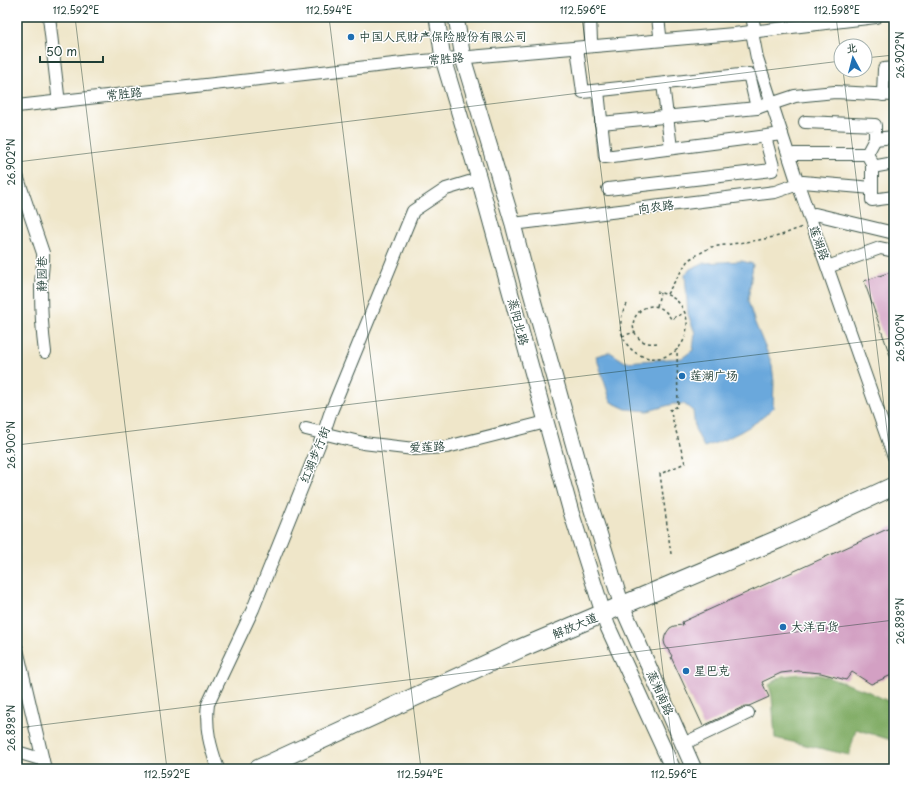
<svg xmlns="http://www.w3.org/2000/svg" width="911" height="786" font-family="'Playpen Sans','LXGW WenKai TC',sans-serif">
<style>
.forest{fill:#7eaa62;stroke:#4e744b}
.water{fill:#6aa8dc;stroke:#447288}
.building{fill:#d3a0c3}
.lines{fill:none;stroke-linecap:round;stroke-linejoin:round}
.minor-casing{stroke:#3e564a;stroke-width:14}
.major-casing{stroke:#3e564a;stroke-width:17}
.highway-casing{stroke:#3e564a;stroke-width:20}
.path{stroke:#3e564a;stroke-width:1.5;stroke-dasharray:3 3;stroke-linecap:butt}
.minor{stroke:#fff;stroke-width:12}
.major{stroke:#fff;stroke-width:15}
.highway{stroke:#fff;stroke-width:18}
.ticks{fill:none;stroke:#1f3d34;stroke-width:1;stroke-opacity:0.45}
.poi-dot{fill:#1f6fb2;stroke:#fff;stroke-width:1.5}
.labels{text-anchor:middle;stroke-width:3;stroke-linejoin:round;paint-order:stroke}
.poi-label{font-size:12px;fill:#1f3d34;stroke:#fff;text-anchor:start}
.street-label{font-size:12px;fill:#1f3d34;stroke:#fff}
.neatline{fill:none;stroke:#1f3d34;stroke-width:1.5}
.ticks-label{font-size:10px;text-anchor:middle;fill:#1f3d34}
</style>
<rect width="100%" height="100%" fill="#fff"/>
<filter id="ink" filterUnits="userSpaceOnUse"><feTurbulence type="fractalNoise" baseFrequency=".025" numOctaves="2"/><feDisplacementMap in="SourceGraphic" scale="8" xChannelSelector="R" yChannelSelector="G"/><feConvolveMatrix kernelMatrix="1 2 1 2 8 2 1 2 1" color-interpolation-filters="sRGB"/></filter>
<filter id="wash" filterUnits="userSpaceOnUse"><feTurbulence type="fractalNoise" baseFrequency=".012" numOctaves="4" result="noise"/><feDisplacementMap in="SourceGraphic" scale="16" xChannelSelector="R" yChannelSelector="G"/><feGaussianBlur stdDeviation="0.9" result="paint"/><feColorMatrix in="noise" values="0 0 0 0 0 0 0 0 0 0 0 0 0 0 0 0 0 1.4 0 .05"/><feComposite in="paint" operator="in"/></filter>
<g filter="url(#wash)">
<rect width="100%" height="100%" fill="#efe6c9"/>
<!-- forest -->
<path class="forest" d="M 800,674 L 821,675 L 836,680 L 867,691 L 894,704 L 894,741 L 856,729 L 849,755 L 775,738 L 772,697 L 769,685 L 782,676 Z"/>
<!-- water -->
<path class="water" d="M 742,261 L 753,264 L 748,301 L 755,323 L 768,354 L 772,365 L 774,382 L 773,408 C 756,426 727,440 704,447 L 695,429 L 693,411 L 684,404 L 673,404 L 648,411 L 626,409 L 611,402 L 596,356 L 610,352 L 625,362 L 682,358 L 693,350 L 695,333 L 688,314 L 685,275 L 690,269 L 703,263 Z"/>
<g id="blocks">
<!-- building -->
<g class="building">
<path d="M 894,271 L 894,364 L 893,364 L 864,281 Z"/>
<path d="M 894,526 L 894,674 L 871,684 L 852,672 L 846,680 L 821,673 L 798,671 L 781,673 L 762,682 L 769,697 L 749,706 L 745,706 L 703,726 L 671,657 L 672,656 L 665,645 L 664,641 L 665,636 L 667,632 L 670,628 L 674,626 L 683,625 L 682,622 Z"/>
</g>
</g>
</g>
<g filter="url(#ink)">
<use href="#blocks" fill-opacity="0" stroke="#3e564a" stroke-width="1"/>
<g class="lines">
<!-- minor casing -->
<g class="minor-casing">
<g id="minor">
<path d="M 49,17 L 58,95"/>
<path d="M 590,17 L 591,41"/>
<path d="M 658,17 L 660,35"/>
<path d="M 752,17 L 754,26 L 752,32 L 757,58 L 798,184 L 894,457"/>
<path d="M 577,48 L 583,92 L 749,74 L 757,108"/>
<path d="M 663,84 L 671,148"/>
<path d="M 598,91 L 605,157 L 782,134"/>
<path d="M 883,95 L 884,69 L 894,68"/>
<path d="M 777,102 L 795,96 L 835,92 L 894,95"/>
<path d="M 17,106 L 412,62 L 734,34 L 876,17"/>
<path d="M 805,122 L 875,125 L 875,139 L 867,154 L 872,163 L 872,200 L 894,197"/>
<path d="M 601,123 L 757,108 L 765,105"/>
<path d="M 875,139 L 894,137"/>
<path d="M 794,154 L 867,154"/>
<path d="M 872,167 L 894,163"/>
<path d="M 17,176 L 43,253 C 44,265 41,275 41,287 C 41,309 42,330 45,352"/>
<path d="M 803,182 L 872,188"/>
<path d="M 608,189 L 772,170 L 773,166 L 765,137"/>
<path d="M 815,214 L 894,233"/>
<path d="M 513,224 L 775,192 L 798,184"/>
<path d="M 833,265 L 880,248 L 894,251"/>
<path d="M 306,429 L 363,443 L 414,449 L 447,447 L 546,422"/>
<path d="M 17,649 L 45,769"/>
<path d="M 683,744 L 748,713"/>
<path d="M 17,752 L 37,758"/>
<path d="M 218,769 C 210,746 205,728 208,704 L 253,609 L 323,435 L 330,414 L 413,211 L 446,189 L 479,179"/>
</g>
</g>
<!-- major casing -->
<g class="major-casing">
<g id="major">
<path d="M 437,17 L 443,59 L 479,179 L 571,512 L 607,625 L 673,769"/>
<path d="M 456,17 L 463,58 L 513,224 L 528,282 L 591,507 L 622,606 L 694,769"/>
</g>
</g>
<!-- highway casing -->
<g class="highway-casing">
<path id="highway" d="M 258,769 L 519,649 L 779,539 L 894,486"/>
</g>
<!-- path -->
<g class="path">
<path d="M 667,294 L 688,260 L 711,247 L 759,240 L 779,236 L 802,227"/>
<path d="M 627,304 C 625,308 623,312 622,315 C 614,347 647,370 674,352 C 679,348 683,343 685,337 C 687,330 688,323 686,316 C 681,301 672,295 657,292"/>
<path d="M 657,306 L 660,293"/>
<path d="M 622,336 L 635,332"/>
<path d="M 657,343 C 649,344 642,343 637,336 C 622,316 655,290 671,319 L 684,313"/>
<path d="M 671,554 L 660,474 L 685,463 L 670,410 L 678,406 L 677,349"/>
</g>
<!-- minor -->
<use href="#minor" class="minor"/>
<!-- major -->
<use href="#major" class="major"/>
<!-- highway -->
<use href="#highway" class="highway"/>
</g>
</g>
<!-- ticks -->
<path class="ticks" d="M 75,17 L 167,769M 329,17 L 421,769M 582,17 L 675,769M 836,17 L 841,56M 865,58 L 894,55M 843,70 L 894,488M 17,162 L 841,61M 17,445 L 894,338M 17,728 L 894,620"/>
<!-- markers -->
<g class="poi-dot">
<circle cx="351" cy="37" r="4"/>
<circle cx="682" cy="376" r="4"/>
<circle cx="783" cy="627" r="4"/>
<circle cx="686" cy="671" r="4"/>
</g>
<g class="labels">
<!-- poi labels -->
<g class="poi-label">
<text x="359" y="41">中国人民财产保险股份有限公司</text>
<text x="690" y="380">莲湖广场</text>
<text x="791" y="631">大洋百货</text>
<text x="694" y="675">星巴克</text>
</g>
<!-- street labels -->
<g class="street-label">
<text transform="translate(446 59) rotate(-5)" y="4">常胜路</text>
<text transform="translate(124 94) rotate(-6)" y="4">常胜路</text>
<text transform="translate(656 207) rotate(-7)" y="4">向农路</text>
<text transform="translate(819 243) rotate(71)" y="4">莲湖路</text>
<text transform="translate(42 274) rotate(-89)" y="4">静园巷</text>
<text transform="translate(518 322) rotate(75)" y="4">蒸阳北路</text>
<text transform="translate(427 447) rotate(-2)" y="4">爱莲路</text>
<text transform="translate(315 455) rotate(-68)" y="4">红湖步行街</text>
<text transform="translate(575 626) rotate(-23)" y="4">解放大道</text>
<text transform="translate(660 693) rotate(66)" y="4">蒸湘南路</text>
</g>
</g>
<!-- margin -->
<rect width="911" height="786" fill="none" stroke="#fff" stroke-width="44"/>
<!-- north arrow -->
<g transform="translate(853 58) rotate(353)"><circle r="19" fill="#ffffff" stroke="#a5b1ae"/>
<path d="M0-3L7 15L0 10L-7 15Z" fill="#1f6fb2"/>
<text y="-6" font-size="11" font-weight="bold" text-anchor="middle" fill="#1f3d34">北</text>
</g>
<!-- scale -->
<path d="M40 56v6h63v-6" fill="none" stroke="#1f3d34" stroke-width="2"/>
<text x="46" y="56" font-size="12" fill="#1f3d34" stroke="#ffffff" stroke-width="3" paint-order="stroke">50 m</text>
<rect x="22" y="22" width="867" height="742" class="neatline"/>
<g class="ticks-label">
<text x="76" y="14">112.592°E</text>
<text x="329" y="14">112.594°E</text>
<text x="583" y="14">112.596°E</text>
<text x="837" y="14">112.598°E</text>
<text transform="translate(900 55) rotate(-90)" y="4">26.902°N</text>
<text transform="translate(11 162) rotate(-90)" y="4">26.902°N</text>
<text transform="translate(900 338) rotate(-90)" y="4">26.900°N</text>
<text transform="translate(11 445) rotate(-90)" y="4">26.900°N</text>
<text transform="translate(900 621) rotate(-90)" y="4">26.898°N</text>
<text transform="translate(11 728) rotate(-90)" y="4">26.898°N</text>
<text x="167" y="778">112.592°E</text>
<text x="420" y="778">112.594°E</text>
<text x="674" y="778">112.596°E</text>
</g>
</svg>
